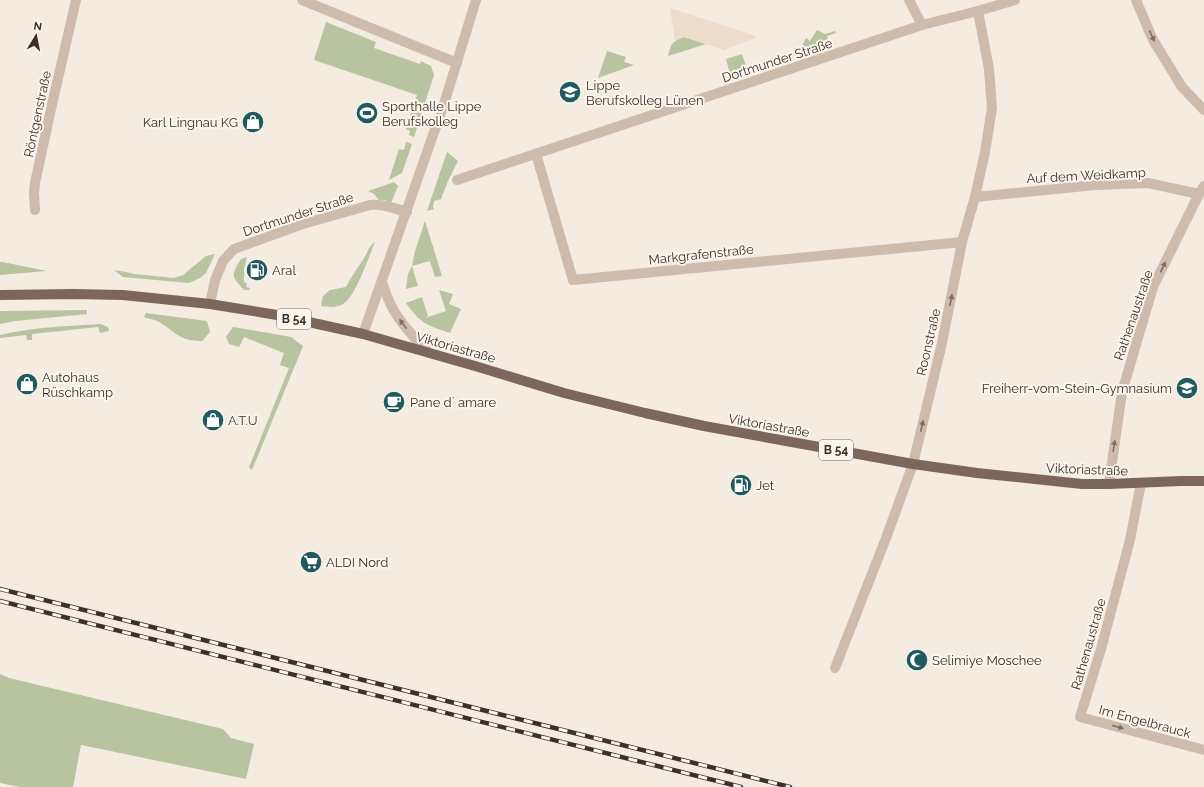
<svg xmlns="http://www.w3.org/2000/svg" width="1204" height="787" font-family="Raleway,sans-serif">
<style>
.green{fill:#b8c4a0}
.plaza{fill:#ecdcc8}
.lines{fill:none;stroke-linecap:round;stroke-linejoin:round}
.minor{stroke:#cdbbac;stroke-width:10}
.major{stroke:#7d675c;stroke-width:10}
.rail-casing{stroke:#3b302b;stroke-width:4.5}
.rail{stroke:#fbf5ee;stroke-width:3;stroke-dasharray:9;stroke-linecap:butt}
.oneway{fill:#7d6f65}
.labels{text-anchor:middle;stroke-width:4;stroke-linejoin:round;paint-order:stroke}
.shield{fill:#fbf5ee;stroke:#756b66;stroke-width:1}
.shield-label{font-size:12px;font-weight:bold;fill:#3b302b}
.street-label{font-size:13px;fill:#3b302b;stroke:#fbf5ee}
.poi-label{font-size:13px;fill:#3b302b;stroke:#fbf5ee;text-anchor:start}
</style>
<rect width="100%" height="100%" fill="#f4ebe1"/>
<!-- green -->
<g class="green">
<path d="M 326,22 L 376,42 L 374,48 L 420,64 L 421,61 L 431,66 L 434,75 L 414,137 L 409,135 L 410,131 L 406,129 L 417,95 L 314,60 Z"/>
<path d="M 817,30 L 825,34 L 835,31 L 836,33 L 827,36 L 828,39 L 800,49 L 806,38 L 810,41 Z"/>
<path d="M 684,37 L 706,44 L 668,56 C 672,43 671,42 684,37 Z"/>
<path d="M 607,51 L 626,57 L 624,62 L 634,65 L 598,78 Z"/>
<path d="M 742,54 L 747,69 L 730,74 L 726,59 Z"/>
<path d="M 406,142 L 412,144 L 402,173 L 389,180 L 399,149 L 404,150 Z"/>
<path d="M 447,152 L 458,161 L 448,181 L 441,199 L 434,201 L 433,207 L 434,209 L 427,211 Z"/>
<path d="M 394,182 L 398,186 L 391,203 L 385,200 L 379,200 L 374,194 L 368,191 Z"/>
<path d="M 425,221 L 442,276 L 435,277 L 430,261 L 412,266 L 418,286 L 406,289 L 408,274 L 412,266 L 415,251 Z"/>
<path d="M 375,242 C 369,256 355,298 343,304 C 336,308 329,307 321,306 L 323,296 L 330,290 L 346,287 C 351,277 357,269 363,260 C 367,253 369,246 375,242 Z"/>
<path d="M 215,254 L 206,273 L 200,278 L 189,283 L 123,277 L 114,270 L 131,273 L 134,274 L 174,278 L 183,275 L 206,256 Z"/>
<path d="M 247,257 L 244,269 L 244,282 L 247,284 L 246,287 L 250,288 L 249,290 L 244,290 C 231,276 231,275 241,259 Z"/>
<path d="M 0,262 L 3,262 L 47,271 L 0,275 Z"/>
<path d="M 439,290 L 453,294 L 449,304 L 461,309 L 450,333 C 427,325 421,324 406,303 L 422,297 L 428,316 L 425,318 L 446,311 Z"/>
<path d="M 87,310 L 87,314 L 15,321 L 0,324 L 0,311 Z"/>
<path d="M 146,313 L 207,321 L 210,332 L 202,341 C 177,341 176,331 157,321 C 153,319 148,319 144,317 Z"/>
<path d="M 101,324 L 108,327 L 109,331 L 100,333 L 98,327 L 32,334 L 32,340 L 27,340 L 26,335 L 0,338 L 0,335 C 33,327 68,326 101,324 Z"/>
<path d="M 233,327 L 291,337 L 303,346 L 252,470 L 249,467 L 289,368 L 280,365 L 284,353 L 244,337 L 239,347 L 229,344 L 226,337 Z"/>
<path d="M 0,674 L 9,678 L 223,729 L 231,738 L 254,744 L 246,779 L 81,745 L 73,787 L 20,787 L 0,783 Z"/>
</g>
<!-- plaza -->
<path class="plaza" d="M 670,8 L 738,30 L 757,37 L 724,50 L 684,37 L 675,40 Z"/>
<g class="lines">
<!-- minor -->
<g class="minor">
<path d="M 302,0 L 457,63"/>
<path d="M 909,0 L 922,25"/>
<path d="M 1136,0 L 1153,40 L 1182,87 L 1204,110"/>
<path d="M 536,154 L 573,280 L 962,242"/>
<path d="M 457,180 L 922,25 L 978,11 L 1015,0"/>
<path d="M 975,197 L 1095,185 L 1148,183 L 1199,194"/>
<path d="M 35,210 L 34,192 L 35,183 L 51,109 L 76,0"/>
<path d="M 382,282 C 385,291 388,300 393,309 C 402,325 416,340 429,353"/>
<path d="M 210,304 L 215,280 L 223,261 L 234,249 L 303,224 L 370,205 C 383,204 394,208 407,212"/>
<path d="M 363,334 L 444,104 L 476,0"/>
<path d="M 1141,483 L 1130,540 L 1101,649 L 1080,717 L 1204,750"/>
<path d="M 1109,484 L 1122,392 L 1153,287 L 1199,194 L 1204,186"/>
<path d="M 835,668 L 886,538 L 913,464 L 942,343 L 962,242 L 975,197 L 985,152 L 992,108 L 989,69 L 978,11"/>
</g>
<!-- major -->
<path class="major" d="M 0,295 L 73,294 L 123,295 L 210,304 L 277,315 L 363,334 L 475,366 L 564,393 L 645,413 L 704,426 L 913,464 L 977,473 L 1082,484 L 1109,484 L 1181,481 L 1204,481"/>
<!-- rail casing -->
<g class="rail-casing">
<g id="rail">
<path d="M 0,589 L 790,787"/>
<path d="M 0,601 L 741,787"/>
</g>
</g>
<!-- rail -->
<use href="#rail" class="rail"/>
</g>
<!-- one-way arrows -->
<defs><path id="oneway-solid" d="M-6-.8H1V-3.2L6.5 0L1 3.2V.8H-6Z"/></defs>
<g class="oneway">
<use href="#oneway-solid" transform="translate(1152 36) rotate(65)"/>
<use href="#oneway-solid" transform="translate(1163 267) rotate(-64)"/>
<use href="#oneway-solid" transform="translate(951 300) rotate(-79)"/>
<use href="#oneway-solid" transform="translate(403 324) rotate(-127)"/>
<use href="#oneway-solid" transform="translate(922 426) rotate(-76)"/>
<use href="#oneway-solid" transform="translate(1114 446) rotate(-82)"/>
<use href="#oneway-solid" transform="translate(1118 727) rotate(15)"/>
</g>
<!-- icons -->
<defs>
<g id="school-disc" transform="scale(1.15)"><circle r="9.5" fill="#1f5a5e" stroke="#fbf5ee"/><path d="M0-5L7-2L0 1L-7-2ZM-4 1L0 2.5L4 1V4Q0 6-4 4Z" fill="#fff"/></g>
<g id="stadium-disc" transform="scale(1.15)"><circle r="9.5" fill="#1f5a5e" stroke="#fbf5ee"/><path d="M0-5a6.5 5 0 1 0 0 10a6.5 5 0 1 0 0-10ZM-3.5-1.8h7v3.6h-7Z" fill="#fff"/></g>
<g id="shop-disc" transform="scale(1.15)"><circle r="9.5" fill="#1f5a5e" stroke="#fbf5ee"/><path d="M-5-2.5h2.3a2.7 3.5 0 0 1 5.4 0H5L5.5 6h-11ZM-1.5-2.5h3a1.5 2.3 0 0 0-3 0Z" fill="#fff"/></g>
<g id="fuel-disc" transform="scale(1.15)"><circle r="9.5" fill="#1f5a5e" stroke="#fbf5ee"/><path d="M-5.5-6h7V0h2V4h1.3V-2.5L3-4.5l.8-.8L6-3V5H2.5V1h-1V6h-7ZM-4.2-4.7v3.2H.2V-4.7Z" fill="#fff"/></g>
<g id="cafe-disc" transform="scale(1.15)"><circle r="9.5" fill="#1f5a5e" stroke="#fbf5ee"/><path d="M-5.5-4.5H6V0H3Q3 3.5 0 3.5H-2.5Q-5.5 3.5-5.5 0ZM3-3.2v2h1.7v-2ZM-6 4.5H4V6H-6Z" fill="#fff"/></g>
<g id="supermarket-disc" transform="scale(1.15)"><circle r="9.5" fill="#1f5a5e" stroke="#fbf5ee"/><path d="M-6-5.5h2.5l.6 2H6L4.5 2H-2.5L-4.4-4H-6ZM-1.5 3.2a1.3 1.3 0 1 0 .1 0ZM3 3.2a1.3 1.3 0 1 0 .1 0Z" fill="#fff"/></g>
<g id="mosque-disc" transform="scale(1.15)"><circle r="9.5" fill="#1f5a5e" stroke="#fbf5ee"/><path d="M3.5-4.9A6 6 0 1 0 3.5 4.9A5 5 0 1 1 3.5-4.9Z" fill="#fff"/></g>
</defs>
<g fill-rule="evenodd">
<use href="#school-disc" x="570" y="92"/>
<use href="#stadium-disc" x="367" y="113"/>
<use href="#shop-disc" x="253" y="122"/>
<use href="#fuel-disc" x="257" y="270"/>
<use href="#shop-disc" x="27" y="384"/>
<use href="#school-disc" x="1187" y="388"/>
<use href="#cafe-disc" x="394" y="402"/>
<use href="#shop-disc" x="213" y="420"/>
<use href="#fuel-disc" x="741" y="485"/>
<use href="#supermarket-disc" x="311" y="562"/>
<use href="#mosque-disc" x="917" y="660"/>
</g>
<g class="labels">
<!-- shield labels -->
<g class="shield">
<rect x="277" y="309" width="34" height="20" rx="3"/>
<rect x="819" y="440" width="34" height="20" rx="3"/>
</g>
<g class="shield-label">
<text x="294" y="323">B 54</text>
<text x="836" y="454">B 54</text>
</g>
<!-- street labels -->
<g class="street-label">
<text transform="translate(777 60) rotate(-18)" y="5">Dortmunder Straße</text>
<text transform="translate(37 114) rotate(-78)" y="5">Röntgenstraße</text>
<text transform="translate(1086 175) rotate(-3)" y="5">Auf dem Weidkamp</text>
<text transform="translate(298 214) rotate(-18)" y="5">Dortmunder Straße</text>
<text transform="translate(701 254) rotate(-6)" y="5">Markgrafenstraße</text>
<text transform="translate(1133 315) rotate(-71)" y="5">Rathenaustraße</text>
<text transform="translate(928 342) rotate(-77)" y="5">Roonstraße</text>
<text transform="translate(456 347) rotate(16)" y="5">Viktoriastraße</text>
<text transform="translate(769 425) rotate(10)" y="5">Viktoriastraße</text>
<text transform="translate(1087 469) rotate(2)" y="5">Viktoriastraße</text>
<text transform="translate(1088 644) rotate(-74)" y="5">Rathenaustraße</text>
<text transform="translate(1145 721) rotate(15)" y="5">Im Engelbrauck</text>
</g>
<!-- poi labels -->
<g class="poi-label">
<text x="586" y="90">Lippe<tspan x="586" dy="15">Berufskolleg Lünen</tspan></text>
<text x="382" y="111">Sporthalle Lippe<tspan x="382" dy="15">Berufskolleg</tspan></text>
<text x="238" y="127" text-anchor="end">Karl Lingnau KG</text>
<text x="272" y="275">Aral</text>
<text x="42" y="382">Autohaus<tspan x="42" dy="15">Rüschkamp</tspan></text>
<text x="1172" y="393" text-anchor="end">Freiherr-vom-Stein-Gymnasium</text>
<text x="410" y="407">Pane d´ amare</text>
<text x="228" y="425">A.T.U</text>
<text x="756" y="490">Jet</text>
<text x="326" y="567">ALDI Nord</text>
<text x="932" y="665">Selimiye Moschee</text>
</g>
</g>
<!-- north arrow -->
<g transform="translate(36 36) rotate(10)" stroke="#fbf5ee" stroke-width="3" paint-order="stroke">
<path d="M0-3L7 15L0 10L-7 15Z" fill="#3b302b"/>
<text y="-6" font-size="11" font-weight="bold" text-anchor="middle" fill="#3b302b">N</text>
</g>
</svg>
